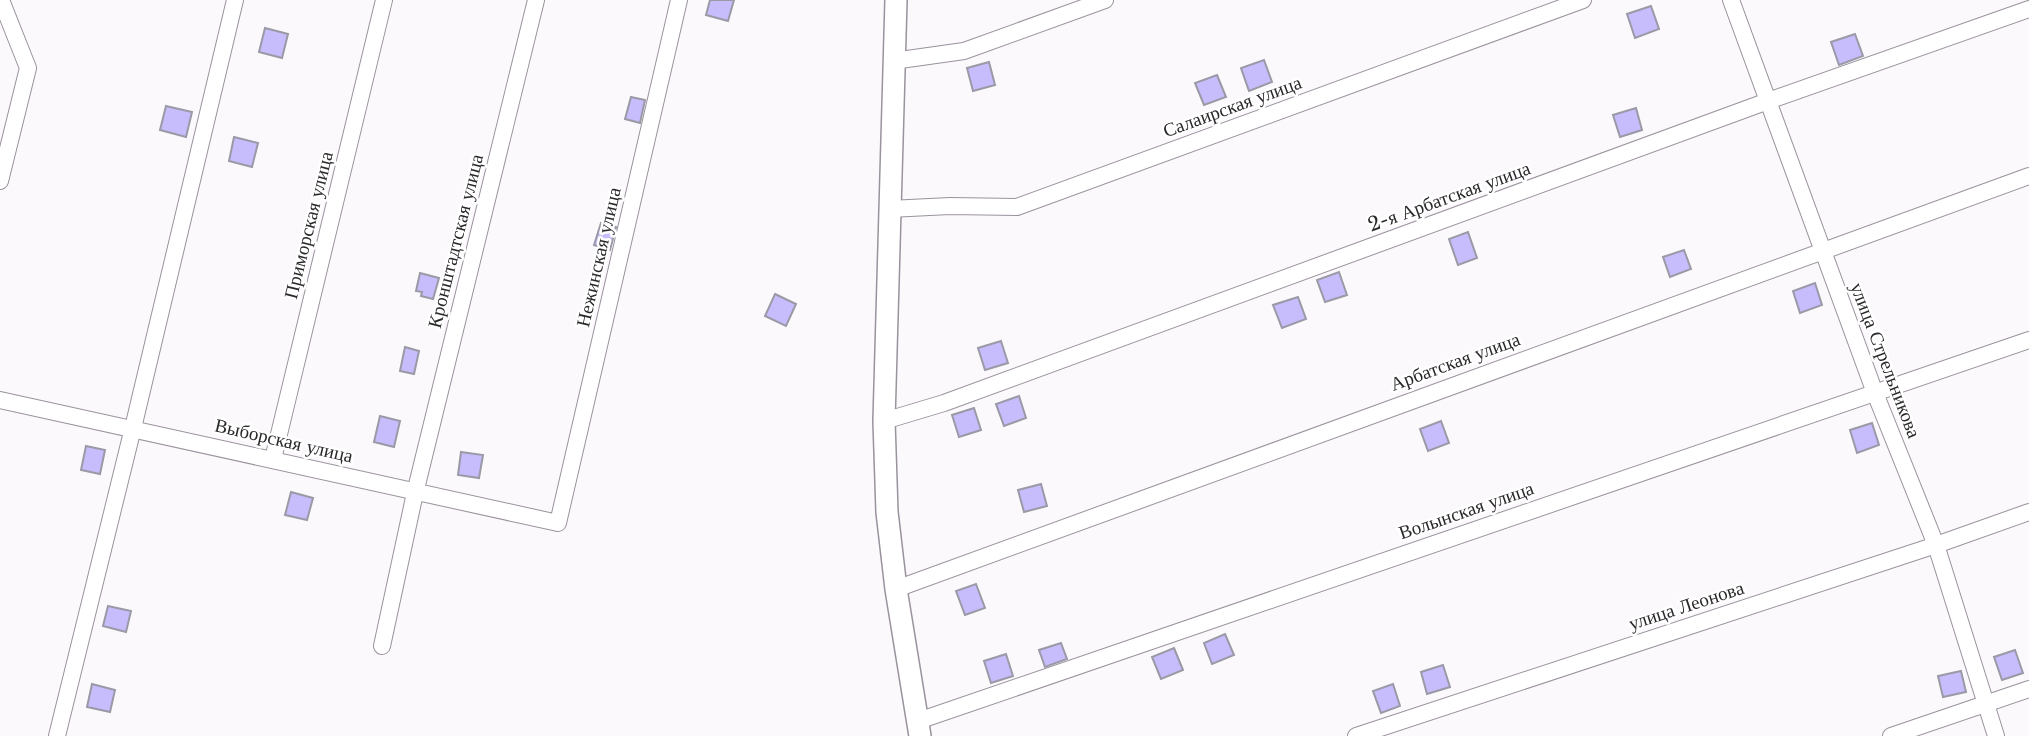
<svg xmlns="http://www.w3.org/2000/svg" width="2029" height="736" font-family="'Libre Baskerville',serif">
<style>
.building{fill:#c7bdfd;stroke:#9a99a6;stroke-width:2}
.lines{fill:none;stroke-linecap:round;stroke-linejoin:round}
.minor-casing{stroke:#9a929d;stroke-width:18}
.major-casing{stroke:#9a929d;stroke-width:24}
.minor{stroke:#fff;stroke-width:16}
.major{stroke:#fff;stroke-width:21}
.labels{text-anchor:middle;stroke-width:5;stroke-linejoin:round;paint-order:stroke}
.street-label{font-size:19px;fill:#2b282c;stroke:#fff}
</style>
<rect width="100%" height="100%" fill="#fcf9fd"/>
<!-- building -->
<g class="building">
<path d="M 710,0 L 734,0 L 728,21 L 706,15 Z"/>
<path d="M 1651,6 L 1659,29 L 1635,38 L 1627,14 Z"/>
<path d="M 265,28 L 288,34 L 282,58 L 259,52 Z"/>
<path d="M 1855,34 L 1863,56 L 1839,65 L 1831,42 Z"/>
<path d="M 1264,60 L 1272,82 L 1249,91 L 1241,68 Z"/>
<path d="M 989,62 L 995,85 L 973,91 L 967,68 Z"/>
<path d="M 1217,75 L 1226,97 L 1204,105 L 1195,83 Z"/>
<path d="M 631,97 L 645,100 L 640,123 L 625,119 Z"/>
<path d="M 166,106 L 192,112 L 186,137 L 160,130 Z"/>
<path d="M 1636,108 L 1642,130 L 1620,137 L 1613,115 Z"/>
<path d="M 234,137 L 258,143 L 252,167 L 229,161 Z"/>
<path d="M 601,223 L 616,227 L 610,250 L 594,245 Z"/>
<path d="M 1468,232 L 1477,258 L 1458,265 L 1449,239 Z"/>
<path d="M 1684,250 L 1691,269 L 1670,277 L 1663,257 Z"/>
<path d="M 1339,272 L 1347,295 L 1325,302 L 1317,280 Z"/>
<path d="M 420,273 L 439,278 L 433,299 L 421,296 L 422,292 L 416,291 Z"/>
<path d="M 1815,283 L 1822,305 L 1800,313 L 1793,291 Z"/>
<path d="M 775,294 L 796,304 L 786,326 L 765,316 Z"/>
<path d="M 1298,297 L 1306,319 L 1282,328 L 1273,305 Z"/>
<path d="M 1001,341 L 1008,363 L 985,370 L 978,348 Z"/>
<path d="M 405,347 L 419,351 L 414,374 L 400,371 Z"/>
<path d="M 1019,396 L 1026,418 L 1004,426 L 996,404 Z"/>
<path d="M 974,408 L 981,430 L 959,437 L 952,415 Z"/>
<path d="M 380,416 L 400,421 L 394,447 L 374,442 Z"/>
<path d="M 1441,421 L 1449,443 L 1428,451 L 1420,429 Z"/>
<path d="M 1872,423 L 1879,445 L 1857,453 L 1850,430 Z"/>
<path d="M 86,446 L 105,450 L 100,474 L 81,470 Z"/>
<path d="M 461,452 L 483,455 L 479,478 L 458,475 Z"/>
<path d="M 1041,484 L 1047,506 L 1024,512 L 1018,490 Z"/>
<path d="M 291,492 L 313,498 L 307,520 L 285,515 Z"/>
<path d="M 976,584 L 985,608 L 965,615 L 956,591 Z"/>
<path d="M 108,606 L 131,611 L 126,632 L 103,626 Z"/>
<path d="M 1225,634 L 1234,655 L 1212,664 L 1204,643 Z"/>
<path d="M 1061,643 L 1067,659 L 1045,667 L 1039,650 Z"/>
<path d="M 1174,648 L 1183,670 L 1161,679 L 1152,657 Z"/>
<path d="M 2015,650 L 2023,673 L 2002,680 L 1994,657 Z"/>
<path d="M 1006,654 L 1013,676 L 991,683 L 984,661 Z"/>
<path d="M 1443,665 L 1450,687 L 1427,694 L 1421,672 Z"/>
<path d="M 1961,671 L 1966,692 L 1943,697 L 1938,676 Z"/>
<path d="M 92,684 L 115,690 L 110,712 L 87,707 Z"/>
<path d="M 1393,684 L 1400,706 L 1381,713 L 1373,691 Z"/>
</g>
<g class="lines">
<!-- minor casing -->
<g class="minor-casing">
<g id="minor">
<path d="M 1731,0 L 1875,393 L 1936,545 L 1996,736"/>
<path d="M 893,61 L 964,51 L 1105,0"/>
<path d="M 0,181 L 28,68 L 1,0"/>
<path d="M 889,209 L 950,206 L 1017,207 L 1583,0"/>
<path d="M 0,400 L 558,523 L 679,0"/>
<path d="M 884,421 L 944,403 L 1768,101 L 2029,9"/>
<path d="M 273,459 L 384,0"/>
<path d="M 896,589 L 2029,176"/>
<path d="M 382,646 L 415,493 L 536,0"/>
<path d="M 918,721 L 2029,340"/>
<path d="M 57,736 L 133,428 L 235,0"/>
<path d="M 1356,736 L 1936,545 L 2029,512"/>
<path d="M 1891,736 L 2029,689"/>
</g>
</g>
<!-- major casing -->
<g class="major-casing">
<path id="major" d="M 896,0 L 884,421 L 887,512 L 896,589 L 920,736"/>
</g>
<!-- minor -->
<use href="#minor" class="minor"/>
<!-- major -->
<use href="#major" class="major"/>
</g>
<g class="labels">
<!-- street labels -->
<g class="street-label">
<text transform="translate(1232 106) rotate(-20)" y="7">Салаирская улица</text>
<text transform="translate(1449 196) rotate(-20)" y="7">2-я Арбатская улица</text>
<text transform="translate(308 225) rotate(-76)" y="7">Приморская улица</text>
<text transform="translate(455 241) rotate(-76)" y="7">Кронштадтская улица</text>
<text transform="translate(598 257) rotate(-77)" y="7">Нежинская улица</text>
<text transform="translate(1886 360) rotate(69)" y="7">улица Стрельникова</text>
<text transform="translate(1455 361) rotate(-20)" y="7">Арбатская улица</text>
<text transform="translate(284 440) rotate(13)" y="7">Выборская улица</text>
<text transform="translate(1466 510) rotate(-19)" y="7">Волынская улица</text>
<text transform="translate(1686 605) rotate(-18)" y="7">улица Леонова</text>
</g>
</g>
</svg>
